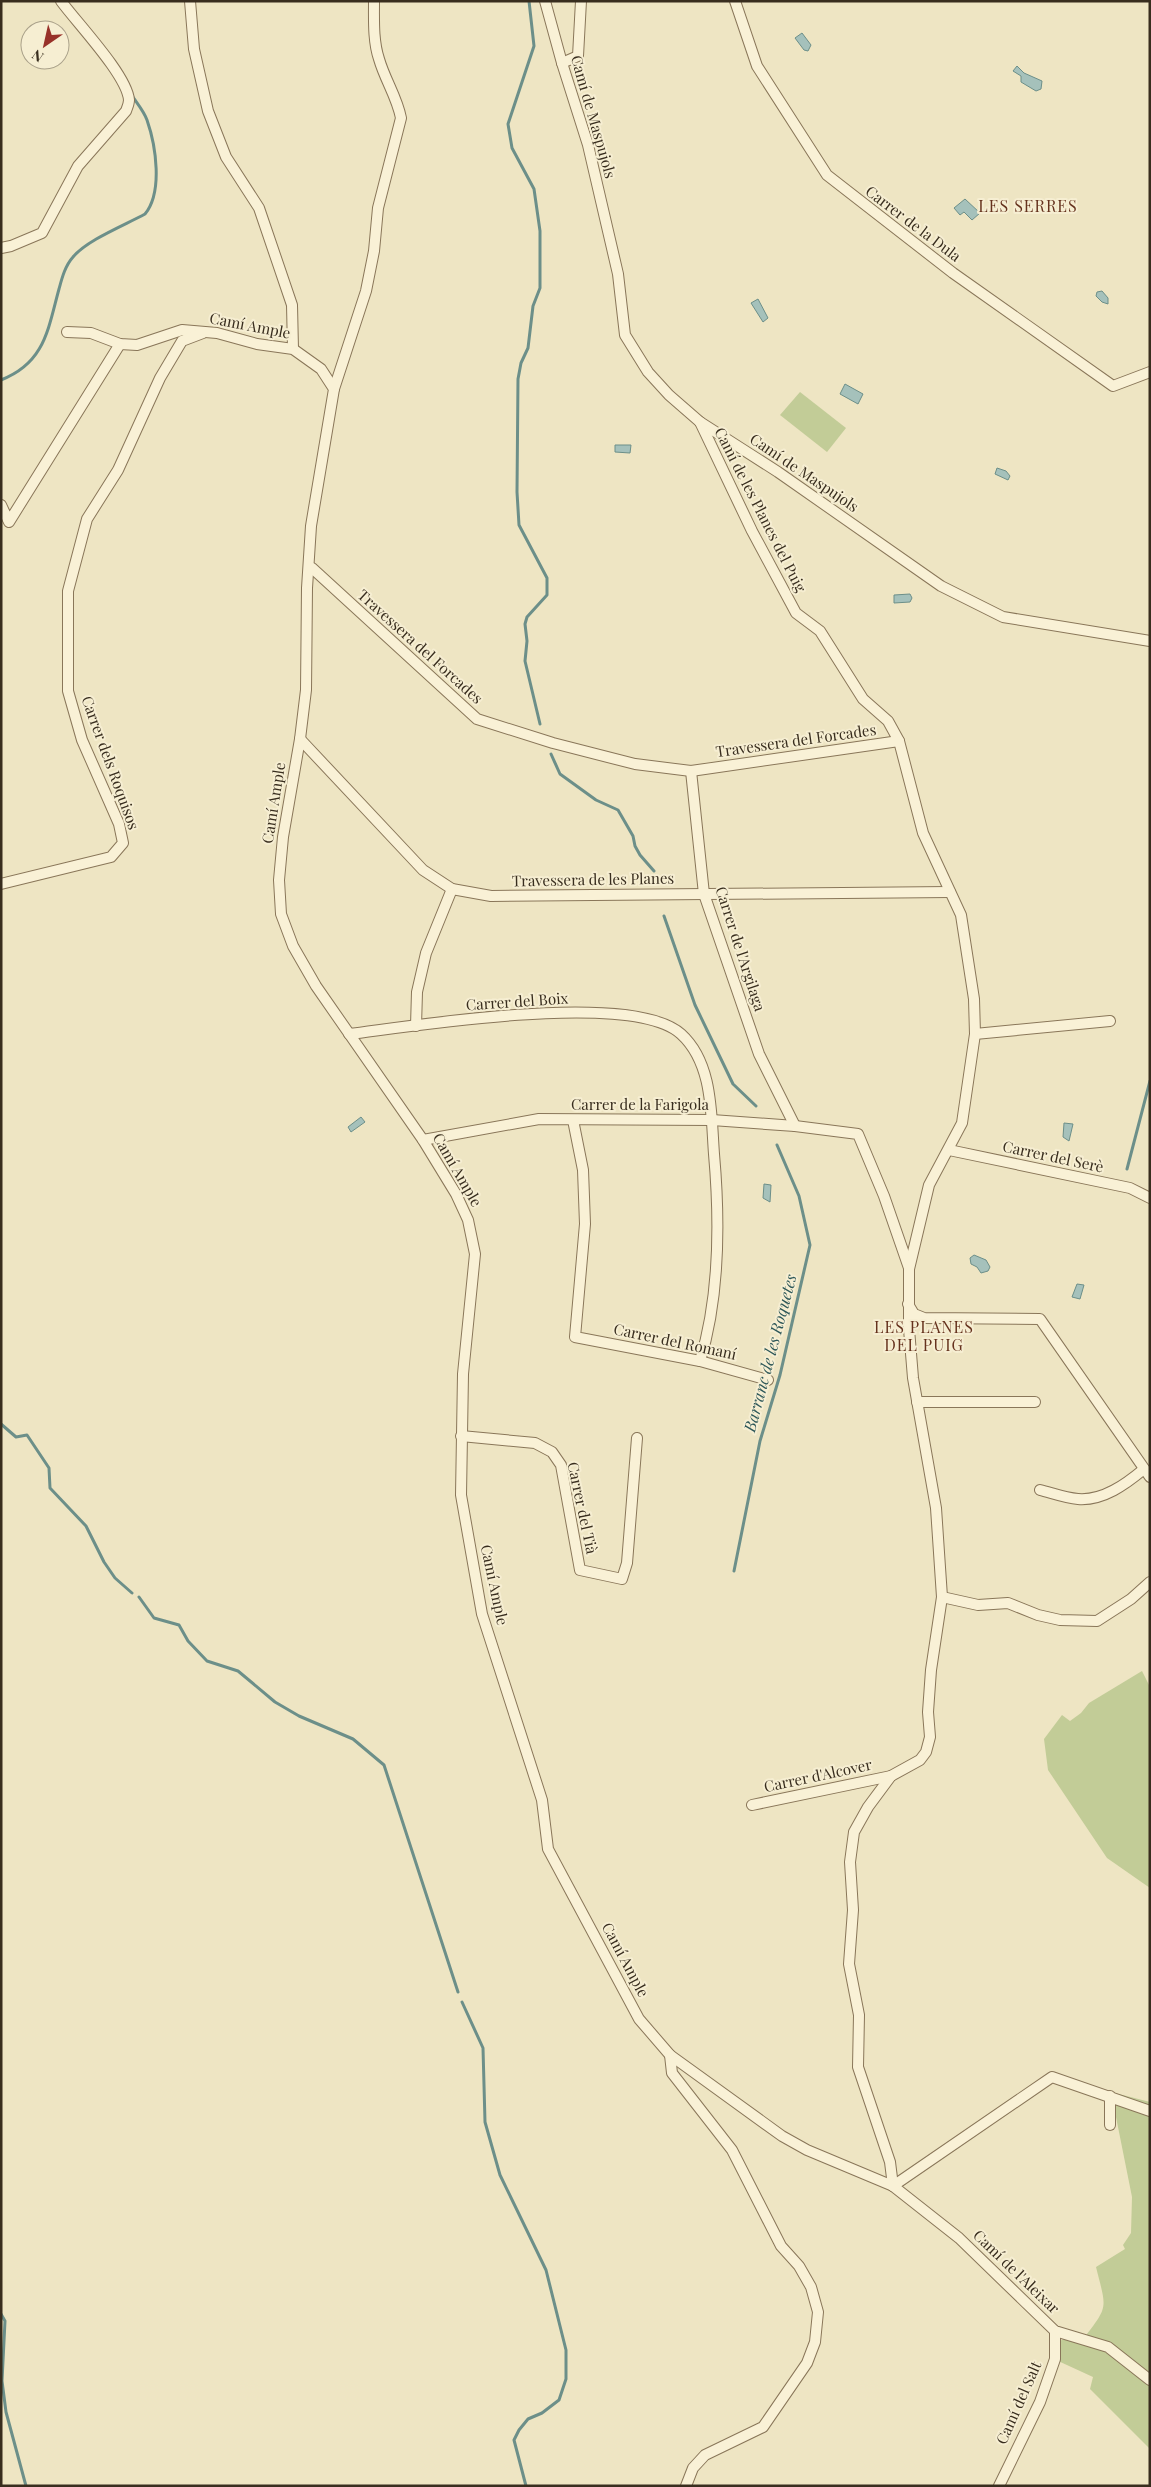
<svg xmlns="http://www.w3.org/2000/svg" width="1151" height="2487" font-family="'Playfair Display',serif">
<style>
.green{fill:#c2cc97}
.water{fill:#a5c1bb;stroke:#6c8f89}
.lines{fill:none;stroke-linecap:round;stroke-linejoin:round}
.stream{stroke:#6c8f89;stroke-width:3}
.minor-casing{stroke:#897659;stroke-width:12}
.minor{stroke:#f9f1d6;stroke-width:10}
.labels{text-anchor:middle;stroke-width:4;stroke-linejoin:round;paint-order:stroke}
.street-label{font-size:15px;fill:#382d1e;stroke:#f6eed2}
.neighbourhood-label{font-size:16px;letter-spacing:1px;fill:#65321d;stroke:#f6eed2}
.water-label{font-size:16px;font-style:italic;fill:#2d5758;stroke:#f6eed2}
</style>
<rect width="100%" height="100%" fill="#eee5c3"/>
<!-- green -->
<g class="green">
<path d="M 800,392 L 846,428 L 827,452 L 780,415 Z"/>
<path d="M 1142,1671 L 1150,1687 L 1150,1888 L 1107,1858 L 1048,1770 L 1044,1739 L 1062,1715 L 1070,1721 L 1081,1713 L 1089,1703 Z"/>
<path d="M 1111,2092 L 1150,2102 L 1150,2449 L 1090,2389 L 1093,2377 L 1056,2360 L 1058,2341 L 1070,2338 L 1081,2342 C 1109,2305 1107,2311 1096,2267 L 1125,2249 L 1123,2245 L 1131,2233 L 1132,2197 Z"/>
</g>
<!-- water -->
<g class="water">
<path d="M 802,33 L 811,45 L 808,51 L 804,50 L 795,38 Z"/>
<path d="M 1017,66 L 1024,73 L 1042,81 L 1041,89 L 1036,91 L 1021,82 L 1021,76 L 1013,71 Z"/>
<path d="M 965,199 L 980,213 L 972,220 L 964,212 L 960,215 L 954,208 Z"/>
<path d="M 1102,291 L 1108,298 L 1108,304 L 1102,302 L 1096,296 L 1097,292 Z"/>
<path d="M 758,299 L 768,318 L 763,322 L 751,303 Z"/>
<path d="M 845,384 L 863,394 L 858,404 L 840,394 Z"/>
<path d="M 615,445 L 631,445 L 630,453 L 615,452 Z"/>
<path d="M 997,468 L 1006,471 L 1010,476 L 1008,480 L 995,474 Z"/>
<path d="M 910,594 L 912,598 L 910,602 L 894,603 L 894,595 Z"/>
<path d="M 361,1117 L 365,1122 L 351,1132 L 348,1127 Z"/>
<path d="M 1064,1123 L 1073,1124 L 1069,1141 L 1063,1137 Z"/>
<path d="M 764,1184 L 771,1185 L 770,1202 L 763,1198 Z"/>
<path d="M 974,1255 L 986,1260 L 990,1267 L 988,1271 L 981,1273 L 977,1267 L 971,1264 L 970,1258 Z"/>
<path d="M 1077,1284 L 1084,1285 L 1080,1299 L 1072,1297 Z"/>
</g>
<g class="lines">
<!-- stream -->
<g class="stream">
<path d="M 529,1 L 534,46 L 508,124 L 512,148 L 534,189 L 540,231 L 540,288 L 533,306 L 528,348 L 521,363 L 518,379 L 517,492 L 519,525 L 547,578 L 547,595 L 527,617 L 525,624 L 527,641 L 525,661 L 540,724"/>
<path d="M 1,380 C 45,363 48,329 59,289 C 62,278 65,266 73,257 C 87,240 125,225 145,214 C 163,192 156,146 147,120 C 144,111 136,102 131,94"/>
<path d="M 551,754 L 560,774 L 596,800 L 618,810 L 633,836 L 635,846 L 640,855 L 654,871"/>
<path d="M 664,916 L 695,1005 L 733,1084 L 756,1106"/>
<path d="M 1127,1169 L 1150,1081"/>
<path d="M 1,1424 L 16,1437 L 27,1435 L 49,1468 L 50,1488 L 86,1526 L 104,1562 L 115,1578 L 132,1593"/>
<path d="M 734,1571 L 760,1441 L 780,1375 L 810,1245 L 799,1196 L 777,1145"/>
<path d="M 139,1597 L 154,1618 L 179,1625 L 188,1641 L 207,1661 L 238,1671 L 275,1702 L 299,1716 L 353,1739 L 384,1765 L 458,1992"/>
<path d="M 462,2002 L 483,2048 L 485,2122 L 500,2175 L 546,2270 L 566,2350 L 566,2379 L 559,2400 L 542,2413 L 528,2419 L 519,2430 L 514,2440 L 526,2486"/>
<path d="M 1,2314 L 5,2321 L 2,2381 L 6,2412 L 26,2486"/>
</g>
<!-- minor casing -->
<g class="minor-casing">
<g id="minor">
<path d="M 190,1 L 194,49 L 208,111 L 226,157 L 259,208 L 292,305 L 293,349"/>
<path d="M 545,1 L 562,63 L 588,145 L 618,274 L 625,335 L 648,372 L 669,395 L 700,422 L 778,472 L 941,586 L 1003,617 L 1150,641"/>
<path d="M 735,1 L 757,66 L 827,175 L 953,273 L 1113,386 L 1150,372"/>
<path d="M 562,63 L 578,56 L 581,1"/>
<path d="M 1,248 L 11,246 L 42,233 L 78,166 L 126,111 C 127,108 129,104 129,100 C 127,75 77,23 61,1"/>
<path d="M 67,332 L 91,333 L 120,344 L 137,345 L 182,330 L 217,333 L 257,344 L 293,349 L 321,369 L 334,389 L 311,526 L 307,588 L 306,690 L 300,739 L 283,837 L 279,880 L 281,914 L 293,946 L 316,986 L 423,1140 L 456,1194 L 468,1220 L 475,1254 L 463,1374 L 461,1495 L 482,1614 L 542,1800 L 548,1849 L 639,2019 L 670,2055 L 782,2136 L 807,2150 L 893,2186 L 959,2238 L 1055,2331 L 1108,2347 L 1150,2380"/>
<path d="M 334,389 L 366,291 L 374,251 L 378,208 L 401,118 C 397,97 385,80 379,59 C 373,41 374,20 374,1"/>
<path d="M 700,422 L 752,531 L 796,613 L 820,631 L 863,699 L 888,721 L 899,741 L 923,833 L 961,915 L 974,999 L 975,1034 L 962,1123 L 929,1185 L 909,1269 L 909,1329 L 913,1378 L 936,1508 L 942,1597 L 931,1670 L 928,1712 L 930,1737 L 926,1752 L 920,1760 L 891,1776 L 868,1807 L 854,1832 L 850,1862 L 853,1910 L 849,1964 L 859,2015 L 858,2067 L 890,2162 L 893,2186"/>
<path d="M 1,505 L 9,522 L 120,344"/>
<path d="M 312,568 L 477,719 L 553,743 L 635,764 L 691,771 L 899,741"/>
<path d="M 300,739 L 423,870 L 452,889 L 491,896 L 950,892"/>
<path d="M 691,771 L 704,894 L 759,1054 L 795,1126"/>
<path d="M 1,884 L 111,857 L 123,843 L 119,824 L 82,740 L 68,691 L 68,591 L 87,519 L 118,470 L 160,378 L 182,341 L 203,333"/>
<path d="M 416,1026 L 417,992 L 426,953 L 452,889"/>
<path d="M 349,1034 C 415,1026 632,990 681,1034 C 713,1063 711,1114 714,1154 C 720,1222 720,1296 700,1361"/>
<path d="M 975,1034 L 1110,1021"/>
<path d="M 573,1120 L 583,1170 L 585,1224 L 575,1337 L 700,1361 L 768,1380"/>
<path d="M 423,1140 L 539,1119 L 712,1120 L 795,1126 L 858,1134 L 884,1196 L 909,1268"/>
<path d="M 949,1150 L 1130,1188 L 1150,1198"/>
<path d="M 908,1304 L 914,1314 L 924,1318 L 1040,1319 L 1150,1477"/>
<path d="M 917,1402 L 1035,1402"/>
<path d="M 461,1436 L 535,1443 L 552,1452 L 561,1465 L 580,1570 L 622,1579 L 627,1563 L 637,1438"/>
<path d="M 1040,1490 C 1052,1493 1065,1498 1078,1499 C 1103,1501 1126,1484 1144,1469"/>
<path d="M 942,1597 L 978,1605 L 1008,1603 L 1038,1615 L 1060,1620 L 1097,1621 L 1131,1599 L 1150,1582"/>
<path d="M 752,1805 L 891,1776"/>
<path d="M 670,2055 L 672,2073 L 732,2150 L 781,2246 L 799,2266 L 811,2287 L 818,2312 L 815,2342 L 807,2363 L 763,2427 L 705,2455 L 693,2468 L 686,2486"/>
<path d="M 1110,2125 L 1110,2096"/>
<path d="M 893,2186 L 1052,2077 L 1150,2111"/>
<path d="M 999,2486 L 1040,2402 L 1055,2359 L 1055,2331"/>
</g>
</g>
<!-- minor -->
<use href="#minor" class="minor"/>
</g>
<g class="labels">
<!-- street labels -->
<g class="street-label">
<text transform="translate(593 117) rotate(74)" y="5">Camí de Maspujols</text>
<text transform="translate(913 224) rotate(37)" y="5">Carrer de la Dula</text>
<text transform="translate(250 326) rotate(11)" y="5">Camí Ample</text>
<text transform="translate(804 473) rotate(34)" y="5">Camí de Maspujols</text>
<text transform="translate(760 510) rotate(63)" y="5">Camí de les Planes del Puig</text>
<text transform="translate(420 647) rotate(42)" y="5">Travessera del Forcades</text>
<text transform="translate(796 741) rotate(-8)" y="5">Travessera del Forcades</text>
<text transform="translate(110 763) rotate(70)" y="5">Carrer dels Roquisos</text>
<text transform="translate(274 803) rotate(-81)" y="5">Camí Ample</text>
<text transform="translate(593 880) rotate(-1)" y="5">Travessera de les Planes</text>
<text transform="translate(740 949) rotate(72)" y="5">Carrer de l'Argilaga</text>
<text transform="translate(517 1002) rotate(-4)" y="5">Carrer del Boix</text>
<text x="640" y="1110">Carrer de la Farigola</text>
<text transform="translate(1053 1157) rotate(12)" y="5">Carrer del Serè</text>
<text transform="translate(457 1170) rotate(60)" y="5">Camí Ample</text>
<text transform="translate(675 1342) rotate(12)" y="5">Carrer del Romaní</text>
<text transform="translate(582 1508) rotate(78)" y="5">Carrer del Tià</text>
<text transform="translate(494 1585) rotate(78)" y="5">Camí Ample</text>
<text transform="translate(818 1776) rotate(-12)" y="5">Carrer d'Alcover</text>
<text transform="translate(625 1960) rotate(62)" y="5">Camí Ample</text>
<text transform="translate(1016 2272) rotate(44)" y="5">Camí de l'Aleixar</text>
<text transform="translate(1019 2403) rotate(-66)" y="5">Camí del Salt</text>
</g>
<!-- neighbourhood labels -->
<g class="neighbourhood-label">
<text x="1028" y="212">LES SERRES</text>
<text x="924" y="1333">LES PLANES<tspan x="924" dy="18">DEL PUIG</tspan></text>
</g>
<!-- water labels -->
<g class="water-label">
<text transform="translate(770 1353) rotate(-75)" y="6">Barranc de les Roquetes</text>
</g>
</g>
<!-- border -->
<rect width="1151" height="2487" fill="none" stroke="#382d1e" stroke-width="5"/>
<!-- north arrow -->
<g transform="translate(45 45) rotate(214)"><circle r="24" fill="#f6eed2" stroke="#aaa18a"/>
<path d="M0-4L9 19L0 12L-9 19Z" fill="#983129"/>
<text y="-8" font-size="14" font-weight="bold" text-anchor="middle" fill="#382d1e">N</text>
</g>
</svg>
